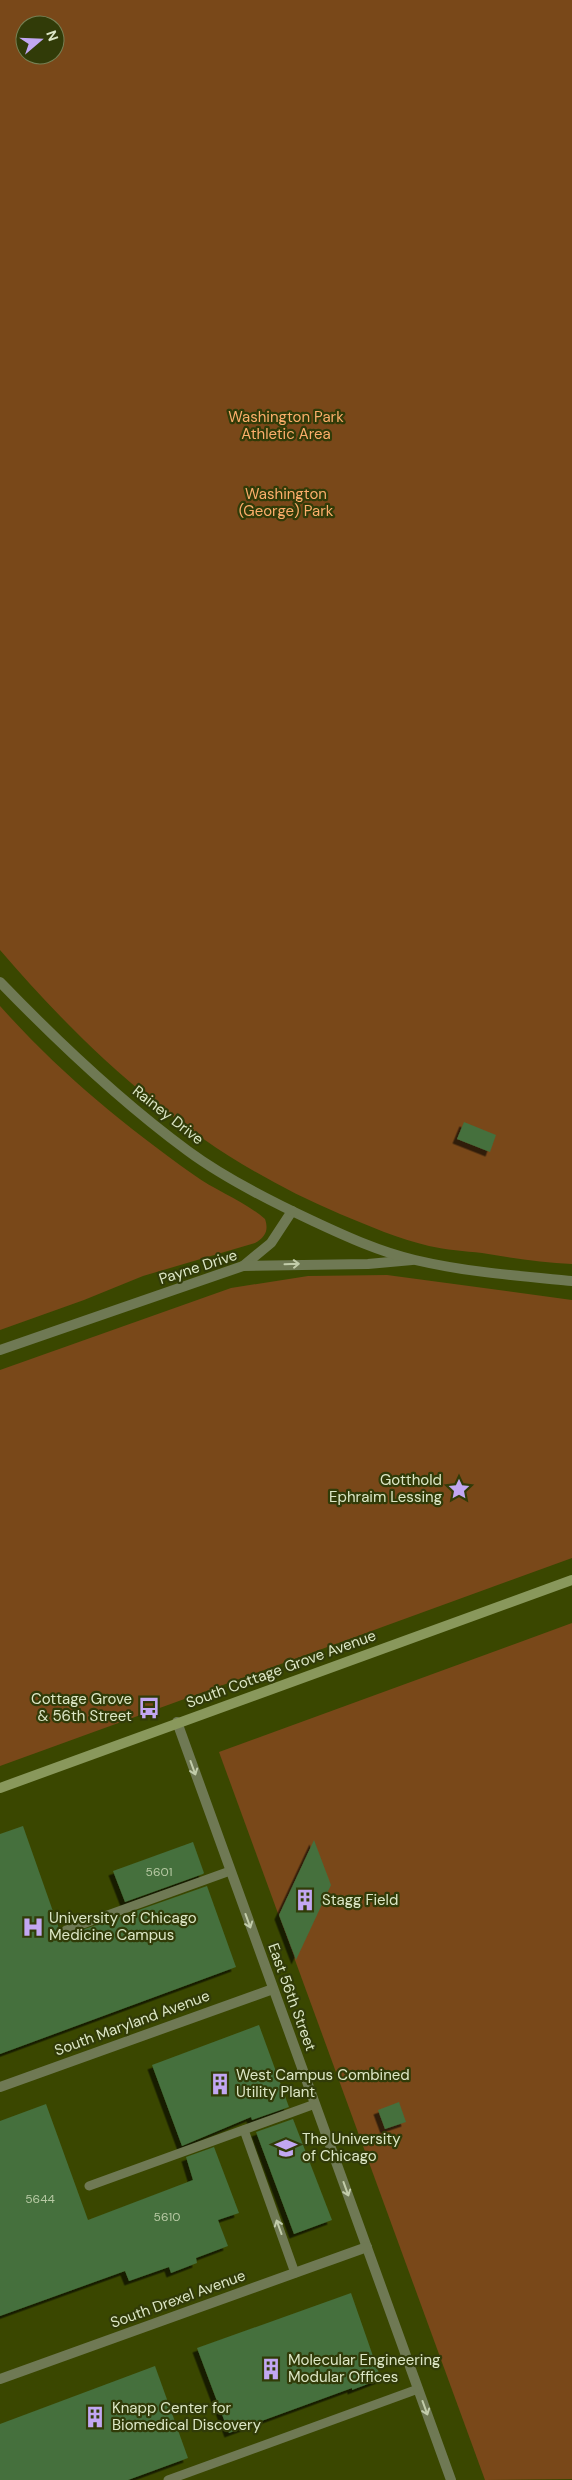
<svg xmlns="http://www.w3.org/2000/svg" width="572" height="2480" font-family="'DM Sans',sans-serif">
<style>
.green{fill:#794819;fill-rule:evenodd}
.building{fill:#456f3d;filter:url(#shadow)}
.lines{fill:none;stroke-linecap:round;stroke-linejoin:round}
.service{stroke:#6f7954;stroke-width:9}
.minor{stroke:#6f7954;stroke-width:10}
.tertiary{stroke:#6f7954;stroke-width:10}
.secondary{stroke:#89985c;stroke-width:10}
.oneway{stroke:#c2ccaa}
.labels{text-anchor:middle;stroke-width:4.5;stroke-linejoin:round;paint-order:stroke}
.number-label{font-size:12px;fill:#b7c9a4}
.park-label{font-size:15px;fill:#fcae6b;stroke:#313b08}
.street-label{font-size:15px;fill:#dde7c6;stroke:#313b08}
.poi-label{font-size:15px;fill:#dde7c6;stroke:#313b08;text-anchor:start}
</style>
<defs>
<filter id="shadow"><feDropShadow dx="-4.5" dy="4.5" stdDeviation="0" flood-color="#0009"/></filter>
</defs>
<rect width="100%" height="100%" fill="#3a4700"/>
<!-- green -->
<g class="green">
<path d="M 0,0 L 572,0 L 572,1264 C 542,1263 512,1258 482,1253 C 465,1251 446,1250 429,1246 C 399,1239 369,1226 340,1214 C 202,1156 97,1063 0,950 ZM 25,25 L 55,25 L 55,55 L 25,55 Z"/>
<path d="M 0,1006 C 59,1072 122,1124 194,1175 C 216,1191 244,1201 265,1219 C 269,1231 265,1237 255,1243 L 143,1276 L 84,1300 L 0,1330 Z"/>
<path d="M 387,1275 L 572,1300 L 572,1558 L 0,1766 L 0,1370 L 231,1288 L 308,1276 Z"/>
<path d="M 572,1623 L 572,2479 L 485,2480 L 219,1752 Z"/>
</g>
<!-- building -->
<g class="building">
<path d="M 464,1122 L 496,1135 L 490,1152 L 457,1139 Z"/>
<path d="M 23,1826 L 62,1937 L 207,1886 L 236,1967 L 0,2054 L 0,1834 Z"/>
<path d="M 314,1840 L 331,1885 L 296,1960 L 279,1915 Z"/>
<path d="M 193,1842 L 204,1873 L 203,1874 L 125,1902 L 113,1871 Z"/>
<path d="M 259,2025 L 289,2107 L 252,2120 L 251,2117 L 182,2146 L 152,2065 Z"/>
<path d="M 399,2102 L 406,2122 L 385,2129 L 378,2110 Z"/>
<path d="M 46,2104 L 88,2220 L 193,2180 L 186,2157 L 214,2147 L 239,2213 L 218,2220 L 228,2246 L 196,2258 L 197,2263 L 171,2273 L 169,2267 L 129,2281 L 125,2271 L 0,2316 L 0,2121 Z"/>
<path d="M 293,2119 L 332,2220 L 294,2234 L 256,2132 Z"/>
<path d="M 351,2293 L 381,2379 L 352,2390 L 352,2388 L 229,2433 L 197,2348 Z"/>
<path d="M 155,2366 L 188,2458 L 128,2480 L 0,2480 L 0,2424 Z"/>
</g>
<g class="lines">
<!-- service -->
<g class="service">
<path d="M 66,1930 L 230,1871"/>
<path d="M 244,2130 L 295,2273"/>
<path d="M 89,2186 L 315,2104"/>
<path d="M 168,2480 L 418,2389"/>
</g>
<!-- minor -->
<g class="minor">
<path d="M 243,1266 L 271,1243 L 292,1211"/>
<path d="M 0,1350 L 243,1266 L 368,1264 L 412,1260"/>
<path d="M 177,1722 L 451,2480"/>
<path d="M 0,2087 L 273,1989"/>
<path d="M 0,2379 L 367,2247"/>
</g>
<!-- tertiary -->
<path class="tertiary" d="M 0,982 C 59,1043 120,1101 188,1151 C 226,1179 270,1201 313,1221 C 345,1236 380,1252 415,1260 C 466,1272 520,1276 572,1281"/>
<!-- secondary -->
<path class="secondary" d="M 0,1788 L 572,1580"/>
</g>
<!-- one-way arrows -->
<defs><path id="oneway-shaft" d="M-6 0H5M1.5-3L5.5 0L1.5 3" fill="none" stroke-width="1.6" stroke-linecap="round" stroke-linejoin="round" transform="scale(1.25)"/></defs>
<g class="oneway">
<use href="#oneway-shaft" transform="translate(292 1264) rotate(-2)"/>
<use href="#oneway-shaft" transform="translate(193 1768) rotate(70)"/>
<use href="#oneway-shaft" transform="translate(248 1921) rotate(70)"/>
<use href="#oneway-shaft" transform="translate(346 2189) rotate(70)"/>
<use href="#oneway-shaft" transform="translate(279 2227) rotate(-110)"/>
<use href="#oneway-shaft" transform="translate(425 2408) rotate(70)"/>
</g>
<!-- icons -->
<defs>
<g id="sight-bare" transform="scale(1.725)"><path d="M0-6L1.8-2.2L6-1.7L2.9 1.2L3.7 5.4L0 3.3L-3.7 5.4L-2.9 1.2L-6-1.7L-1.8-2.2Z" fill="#c2a7f2" stroke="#313b08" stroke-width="2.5" paint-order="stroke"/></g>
<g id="bus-bare" transform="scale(1.725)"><path d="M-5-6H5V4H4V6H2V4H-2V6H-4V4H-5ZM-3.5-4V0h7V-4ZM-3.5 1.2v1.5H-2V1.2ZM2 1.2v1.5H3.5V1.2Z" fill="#c2a7f2" stroke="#313b08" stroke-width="2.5" paint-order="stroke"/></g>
<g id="building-bare" transform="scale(1.725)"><path d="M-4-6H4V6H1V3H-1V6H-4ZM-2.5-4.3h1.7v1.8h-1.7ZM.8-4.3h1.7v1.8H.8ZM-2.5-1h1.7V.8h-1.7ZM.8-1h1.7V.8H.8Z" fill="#c2a7f2" stroke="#313b08" stroke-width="2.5" paint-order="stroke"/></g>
<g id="hospital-bare" transform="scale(1.725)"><path d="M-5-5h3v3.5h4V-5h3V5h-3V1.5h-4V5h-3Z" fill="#c2a7f2" stroke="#313b08" stroke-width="2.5" paint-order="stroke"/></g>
<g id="university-bare" transform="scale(1.725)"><path d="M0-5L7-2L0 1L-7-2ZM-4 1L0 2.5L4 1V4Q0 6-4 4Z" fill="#c2a7f2" stroke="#313b08" stroke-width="2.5" paint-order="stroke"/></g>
</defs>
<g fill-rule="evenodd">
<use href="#sight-bare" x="459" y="1489"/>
<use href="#bus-bare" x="149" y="1708"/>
<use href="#building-bare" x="305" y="1900"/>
<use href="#hospital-bare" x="33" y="1927"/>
<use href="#building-bare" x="220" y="2084"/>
<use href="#university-bare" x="286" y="2148"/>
<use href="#building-bare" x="271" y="2369"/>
<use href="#building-bare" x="95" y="2417"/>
</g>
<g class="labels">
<!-- number labels -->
<g class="number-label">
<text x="159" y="1876">5601</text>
<text x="40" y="2203">5644</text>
<text x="167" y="2221">5610</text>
</g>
<!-- park labels -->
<g class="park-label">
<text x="286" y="422">Washington Park<tspan x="286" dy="17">Athletic Area</tspan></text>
<text x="286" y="499">Washington<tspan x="286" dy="17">(George) Park</tspan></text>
</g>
<!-- street labels -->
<g class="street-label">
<text transform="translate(168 1115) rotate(38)" y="5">Rainey Drive</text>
<text transform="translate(198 1267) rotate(-18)" y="5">Payne Drive</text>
<text transform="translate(281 1669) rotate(-20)" y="5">South Cottage Grove Avenue</text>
<text transform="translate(292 1997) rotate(70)" y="5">East 56th Street</text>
<text transform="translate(132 2023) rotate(-20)" y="5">South Maryland Avenue</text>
<text transform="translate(178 2299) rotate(-20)" y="5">South Drexel Avenue</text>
</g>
<!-- poi labels -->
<g class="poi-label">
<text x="442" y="1485" text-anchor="end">Gotthold<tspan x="442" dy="17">Ephraim Lessing</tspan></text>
<text x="132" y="1704" text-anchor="end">Cottage Grove<tspan x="132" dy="17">&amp; 56th Street</tspan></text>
<text x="322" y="1905">Stagg Field</text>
<text x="49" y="1923">University of Chicago<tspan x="49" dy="17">Medicine Campus</tspan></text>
<text x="236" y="2080">West Campus Combined<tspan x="236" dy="17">Utility Plant</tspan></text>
<text x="302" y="2144">The University<tspan x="302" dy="17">of Chicago</tspan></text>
<text x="288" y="2365">Molecular Engineering<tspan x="288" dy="17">Modular Offices</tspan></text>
<text x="112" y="2413">Knapp Center for<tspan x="112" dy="17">Biomedical Discovery</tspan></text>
</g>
</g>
<!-- north arrow -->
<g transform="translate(40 40) rotate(71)"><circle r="24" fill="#313b08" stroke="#768054"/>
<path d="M0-4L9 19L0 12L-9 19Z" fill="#c2a7f2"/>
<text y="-8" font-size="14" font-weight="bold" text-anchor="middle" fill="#dde7c6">N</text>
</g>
</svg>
